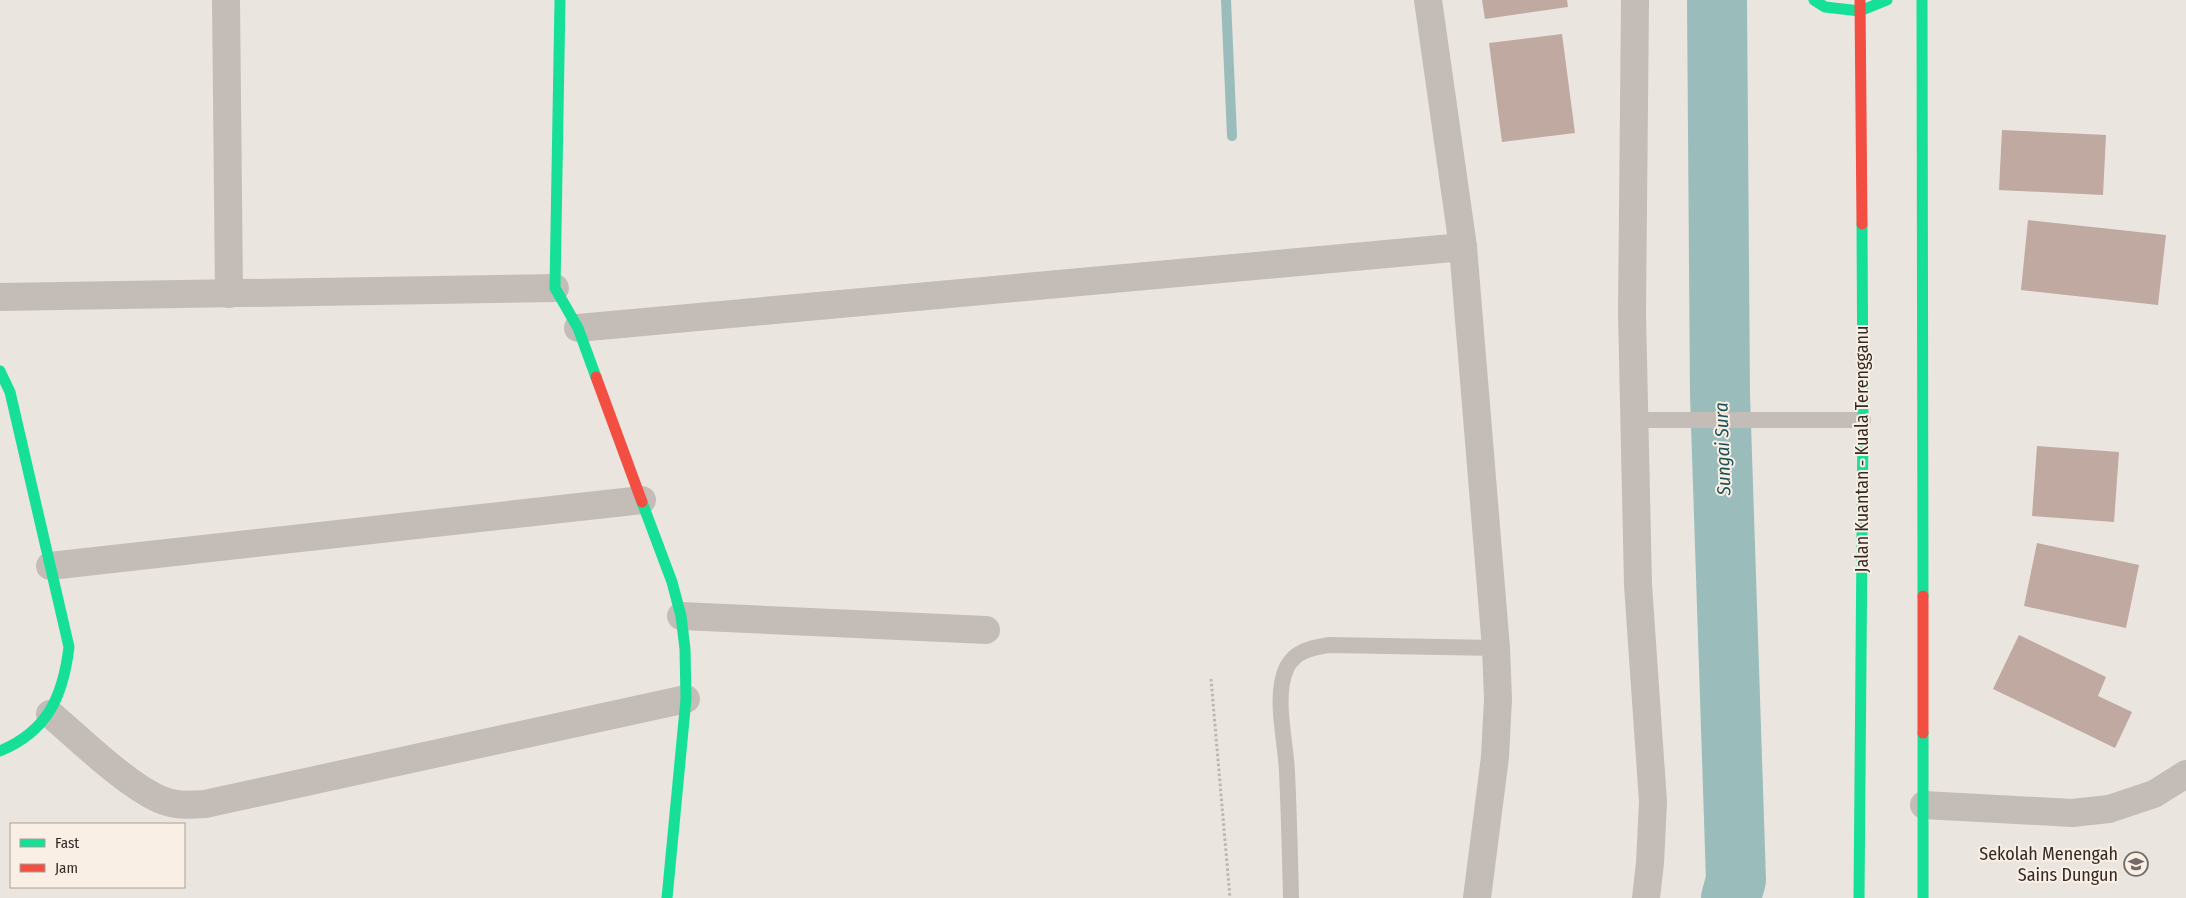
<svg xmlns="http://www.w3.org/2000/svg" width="2186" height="898" font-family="'Fira Sans Condensed',sans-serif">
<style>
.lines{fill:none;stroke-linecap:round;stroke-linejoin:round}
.stream{stroke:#9abdbc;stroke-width:10}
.river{stroke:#9abdbc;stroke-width:60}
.building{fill:#bfa9a0}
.path{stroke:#bcb5b0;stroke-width:3;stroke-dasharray:2.5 2.5;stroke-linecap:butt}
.lane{stroke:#c4bdb7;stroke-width:16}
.street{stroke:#c4bdb7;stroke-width:28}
.fast{stroke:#16e098;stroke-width:11}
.jam{stroke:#f24e42;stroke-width:11}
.labels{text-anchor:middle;stroke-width:4;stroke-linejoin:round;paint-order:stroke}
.street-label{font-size:18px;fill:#342a26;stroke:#f9efe5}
.poi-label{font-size:18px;fill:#342a26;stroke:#f9efe5;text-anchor:end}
.water-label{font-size:19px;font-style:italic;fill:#1c5255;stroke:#f9efe5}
</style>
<rect width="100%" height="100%" fill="#ebe5df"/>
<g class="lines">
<!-- stream -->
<path class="stream" d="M 1226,0 L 1232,136"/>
<!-- river -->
<path class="river" d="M 1717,0 L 1720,394 L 1736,880 L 1731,898"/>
</g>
<!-- building -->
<g class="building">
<path d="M 1482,0 L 1567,0 L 1568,7 L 1485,19 Z"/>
<path d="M 1562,34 L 1575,133 L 1502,142 L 1489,43 Z"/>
<path d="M 2002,130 L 2106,135 L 2103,195 L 1999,190 Z"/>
<path d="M 2028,220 L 2166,235 L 2158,305 L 2021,290 Z"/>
<path d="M 2037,446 L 2119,452 L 2114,522 L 2032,516 Z"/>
<path d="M 2037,543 L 2139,565 L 2126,628 L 2024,606 Z"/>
<path d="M 2019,635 L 2106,677 L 2098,696 L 2132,712 L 2115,748 L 1993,689 Z"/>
</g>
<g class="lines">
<!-- path -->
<path class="path" d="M 1211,679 L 1230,898"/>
<!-- lane -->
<g class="lane">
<path d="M 1634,420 L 1863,420"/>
<path d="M 1291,898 C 1290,856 1289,814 1287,772 C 1286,741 1273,696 1287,667 C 1296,650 1312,648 1329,645 L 1496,648"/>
</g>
<!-- street -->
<g class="street">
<path d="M 226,0 L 229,294"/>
<path d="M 1428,0 L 1463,247 L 1496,648 L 1498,699 L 1495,757 L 1477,898"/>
<path d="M 1635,0 L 1632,313 L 1638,585 L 1653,802 L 1650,863 L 1646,898"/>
<path d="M 0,297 L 555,288"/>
<path d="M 578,328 L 1463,247"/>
<path d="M 50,566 L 642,500"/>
<path d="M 681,616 L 986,630"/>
<path d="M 50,714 C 81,740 124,783 159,799 C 174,806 189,805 205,804 L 686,699"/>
<path d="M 1924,805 L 2072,813 L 2109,809 L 2154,794 L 2186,774"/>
</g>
<!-- fast -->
<g class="fast">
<path d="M 560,0 L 555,288 L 578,328 L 596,377"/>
<path d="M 1814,0 L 1825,7 L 1860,11 L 1887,0"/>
<path d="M 1922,0 L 1923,596"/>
<path d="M 0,371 L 10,392 L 69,647 C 63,696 48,731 0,751"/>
<path d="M 642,502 L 672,582 L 681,616 L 685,649 L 686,699 L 667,898"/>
<path d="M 1923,733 L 1923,898"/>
<path d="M 1859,898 L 1863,420 L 1862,224"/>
</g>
<!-- jam -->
<g class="jam">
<path d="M 1860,0 L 1862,224"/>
<path d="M 596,377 L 642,502"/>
<path d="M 1923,596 L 1923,733"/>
</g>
</g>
<!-- icons -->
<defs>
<g id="school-ring" transform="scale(1.25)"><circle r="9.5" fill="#f9efe5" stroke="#746b67" stroke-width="1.5"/><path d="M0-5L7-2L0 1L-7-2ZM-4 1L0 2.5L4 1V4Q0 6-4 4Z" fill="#746b67"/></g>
</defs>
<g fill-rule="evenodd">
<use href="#school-ring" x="2136" y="864"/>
</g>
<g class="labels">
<!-- street labels -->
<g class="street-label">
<text transform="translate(1862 449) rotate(-90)" y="6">Jalan Kuantan - Kuala Terengganu</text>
</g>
<!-- poi labels -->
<g class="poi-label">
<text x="2118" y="860">Sekolah Menengah<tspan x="2118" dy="21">Sains Dungun</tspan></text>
</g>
<!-- water labels -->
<g class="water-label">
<text transform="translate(1722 449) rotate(-92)" y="7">Sungai Sura</text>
</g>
</g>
<!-- legend -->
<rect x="10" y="823" width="175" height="65" fill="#f9efe5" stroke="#aaa099"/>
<rect x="20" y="839" width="25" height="8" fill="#16e098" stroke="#aaa099"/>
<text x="55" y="848" font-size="15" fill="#342a26">Fast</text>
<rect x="20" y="864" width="25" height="8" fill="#f24e42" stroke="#aaa099"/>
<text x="55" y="873" font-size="15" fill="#342a26">Jam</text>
</svg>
